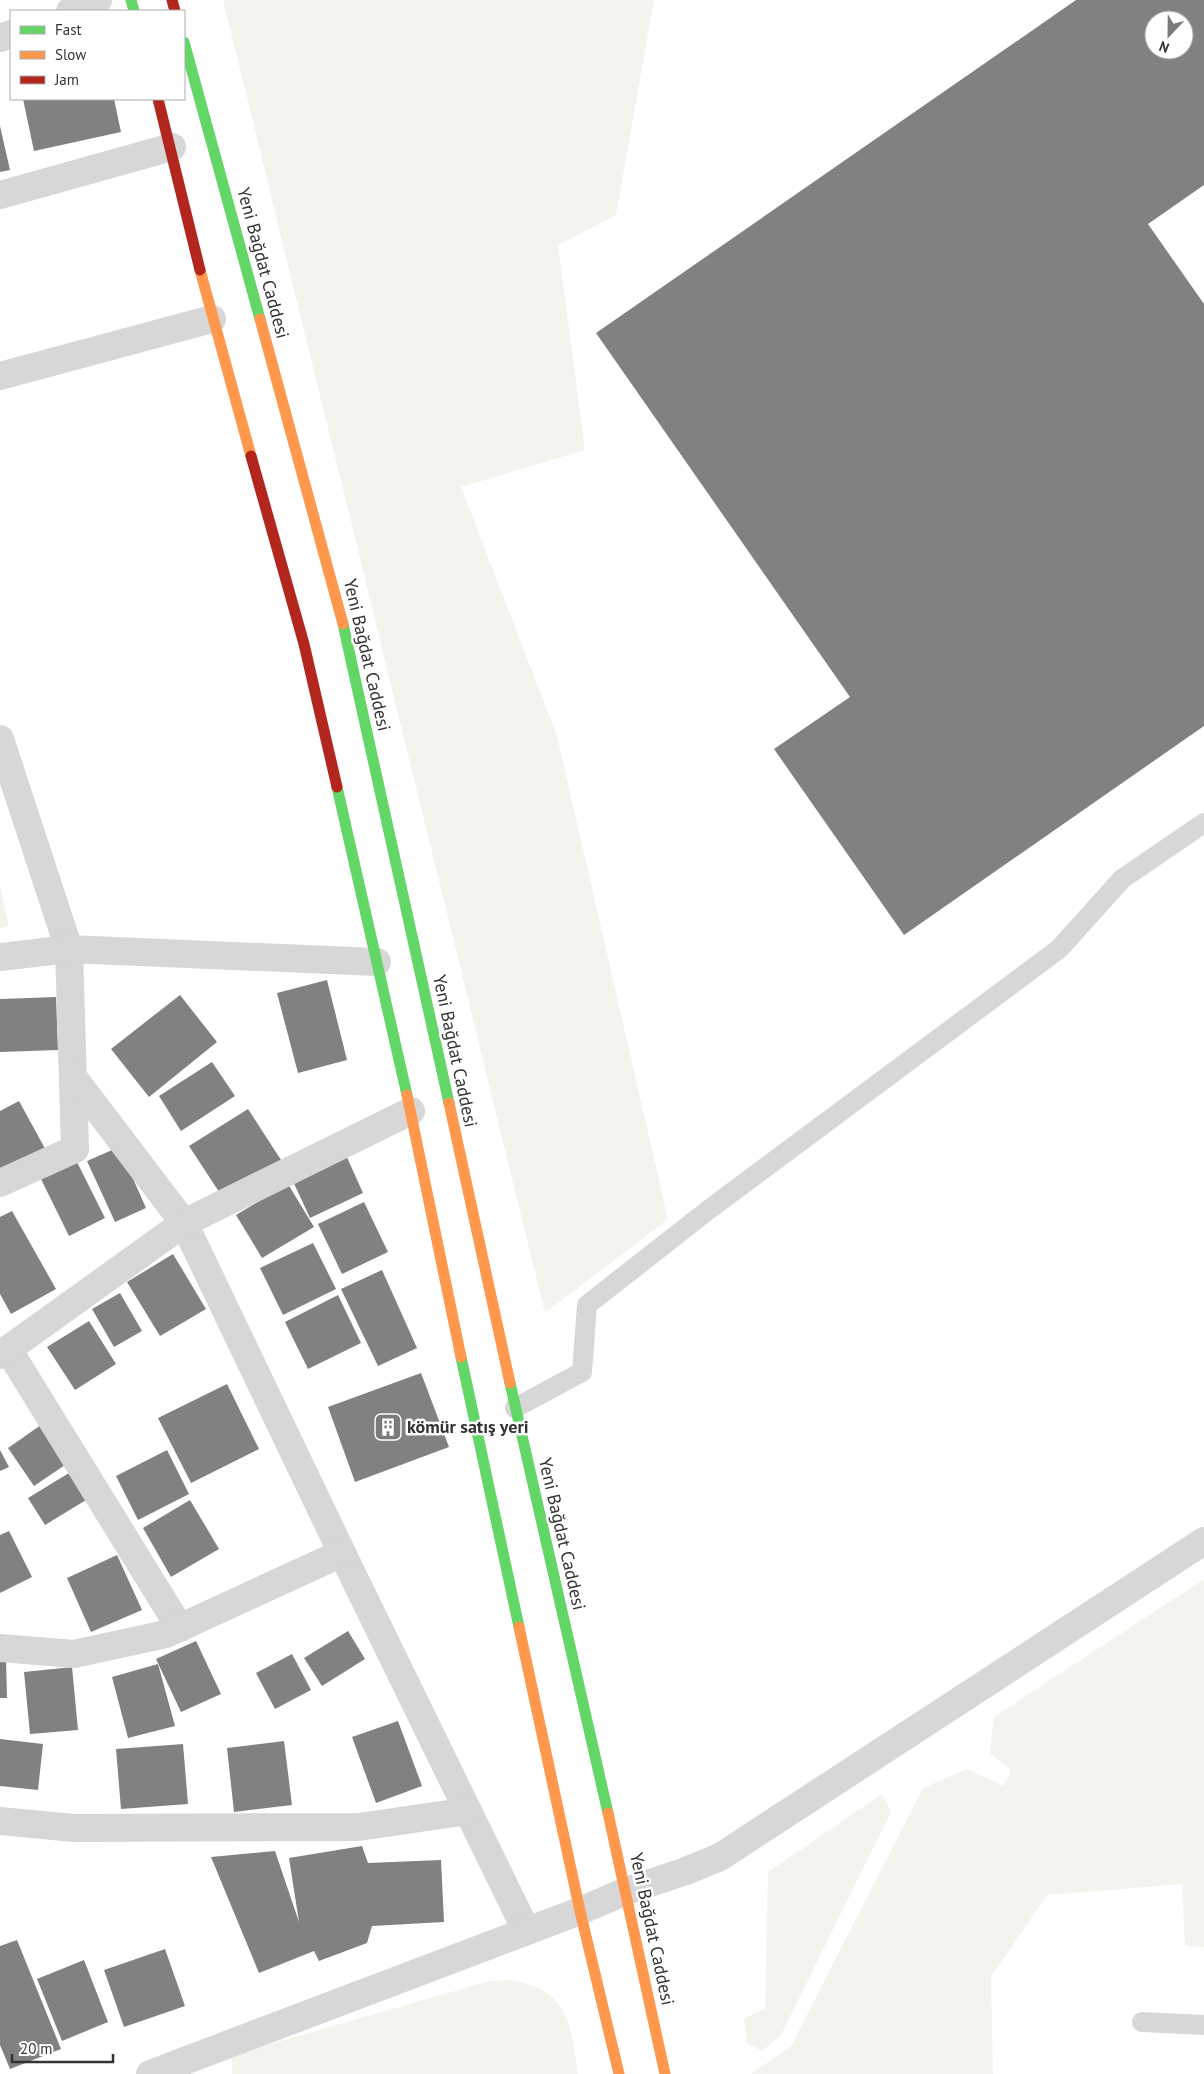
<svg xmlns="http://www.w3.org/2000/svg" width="1204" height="2074" font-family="'PT Sans',sans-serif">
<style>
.green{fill:#f1f5ed}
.building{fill:#818181;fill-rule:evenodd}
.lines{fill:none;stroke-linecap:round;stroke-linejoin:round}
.lane{stroke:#d7d7d7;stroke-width:20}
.street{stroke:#d7d7d7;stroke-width:28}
.fast{stroke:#63d668;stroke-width:11}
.slow{stroke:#ff974d;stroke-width:11}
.jam{stroke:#b3261e;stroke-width:11}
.labels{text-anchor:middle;stroke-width:5;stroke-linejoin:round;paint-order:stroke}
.street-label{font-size:18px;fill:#333;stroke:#fff}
.poi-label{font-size:18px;font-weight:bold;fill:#333;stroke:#fff;text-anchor:start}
</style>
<rect width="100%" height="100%" fill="#fff"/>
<!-- green -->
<g class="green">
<path d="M 223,0 L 654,0 L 616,215 L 558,245 L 585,450 L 461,487 L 557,736 L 668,1219 L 545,1313 Z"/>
<path d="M 0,886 L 9,926 L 0,928 Z"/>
<path d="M 1204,1579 L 1204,1947 L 1185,1946 L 1182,1884 L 1047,1895 L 991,1977 L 993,2074 L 751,2074 L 791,2046 L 923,1788 L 967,1769 L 1004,1786 L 1011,1770 L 990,1753 L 994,1717 Z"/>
<path d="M 882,1794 L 891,1812 L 781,2035 L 762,2051 L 747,2043 L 744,2018 L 765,2009 L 768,1872 Z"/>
<path d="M 511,1980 C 518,1982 526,1983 533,1986 C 572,1999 572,2040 578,2074 L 232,2074 L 232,2055 L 490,1981 Z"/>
</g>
<!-- building -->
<g class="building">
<path d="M 1076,0 L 1204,0 L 1204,185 L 1148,224 L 1204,304 L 1204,726 L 904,935 L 774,749 L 850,697 L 596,333 ZM 1154,20 L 1184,20 L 1184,50 L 1154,50 Z"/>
<path d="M 23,99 L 114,99 L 121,132 L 34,151 Z"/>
<path d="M 0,126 L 10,170 L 0,172 Z"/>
<path d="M 327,980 L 347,1060 L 298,1073 L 277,993 Z"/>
<path d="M 180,995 L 217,1042 L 149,1097 L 111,1049 Z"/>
<path d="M 56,997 L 58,1050 L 0,1052 L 0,999 Z"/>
<path d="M 212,1062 L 235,1096 L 181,1131 L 159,1096 Z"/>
<path d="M 19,1101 L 48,1154 L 0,1179 L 0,1111 Z"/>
<path d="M 248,1109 L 283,1163 L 225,1201 L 189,1146 Z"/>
<path d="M 119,1147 L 146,1208 L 115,1222 L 87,1161 Z"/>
<path d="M 345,1153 L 363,1193 L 310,1218 L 291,1177 Z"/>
<path d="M 76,1160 L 105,1218 L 69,1236 L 40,1177 Z"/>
<path d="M 288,1184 L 314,1227 L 262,1258 L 236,1215 Z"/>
<path d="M 364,1202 L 388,1252 L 342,1274 L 318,1224 Z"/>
<path d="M 12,1211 L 56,1289 L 11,1314 L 0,1294 L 0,1217 Z"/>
<path d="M 313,1243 L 336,1289 L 283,1315 L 260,1268 Z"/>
<path d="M 173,1254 L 206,1309 L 160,1336 L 127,1282 Z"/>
<path d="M 382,1270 L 417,1348 L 378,1366 L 341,1289 Z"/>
<path d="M 120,1293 L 142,1331 L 114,1347 L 92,1309 Z"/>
<path d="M 338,1295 L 361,1343 L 308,1369 L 285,1322 Z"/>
<path d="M 89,1321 L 116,1364 L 75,1390 L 47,1347 Z"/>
<path d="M 421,1373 L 449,1447 L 355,1482 L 328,1407 Z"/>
<path d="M 227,1384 L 259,1449 L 191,1483 L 158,1418 Z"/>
<path d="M 41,1425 L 68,1463 L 34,1486 L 8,1448 Z"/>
<path d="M 0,1450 L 9,1467 L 0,1471 Z"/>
<path d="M 167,1450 L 189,1494 L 138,1520 L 116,1476 Z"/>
<path d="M 69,1473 L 86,1500 L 45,1525 L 28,1498 Z"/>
<path d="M 190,1500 L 219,1549 L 171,1577 L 143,1528 Z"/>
<path d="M 9,1531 L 32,1577 L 0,1593 L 0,1535 Z"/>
<path d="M 117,1555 L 142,1610 L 91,1632 L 67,1578 Z"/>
<path d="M 348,1631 L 365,1659 L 322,1686 L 304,1658 Z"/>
<path d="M 196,1641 L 221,1694 L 181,1712 L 156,1659 Z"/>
<path d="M 292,1654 L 311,1690 L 275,1709 L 256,1673 Z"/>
<path d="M 0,1657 L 6,1657 L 7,1698 L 0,1698 Z"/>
<path d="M 158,1664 L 175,1726 L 128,1738 L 112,1677 Z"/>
<path d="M 72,1667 L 78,1730 L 30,1734 L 24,1672 Z"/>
<path d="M 398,1721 L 422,1786 L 376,1803 L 352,1737 Z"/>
<path d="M 0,1739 L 43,1744 L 38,1790 L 0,1786 Z"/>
<path d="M 284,1741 L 292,1805 L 234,1812 L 227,1748 Z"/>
<path d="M 183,1744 L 188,1804 L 121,1809 L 116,1749 Z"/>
<path d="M 362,1846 L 368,1863 L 441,1860 L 444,1922 L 372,1926 L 367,1943 L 319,1961 L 314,1951 L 259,1973 L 211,1857 L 275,1851 L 299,1922 L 289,1858 Z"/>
<path d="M 17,1940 L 61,2049 L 10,2069 L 0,2045 L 0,1946 Z"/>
<path d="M 165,1949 L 185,2006 L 124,2027 L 104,1970 Z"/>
<path d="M 84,1960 L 108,2022 L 62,2041 L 37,1979 Z"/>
</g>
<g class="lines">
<!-- lane -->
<g class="lane">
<path d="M 515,1408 L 582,1372 L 587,1305 L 707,1211 L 1059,949 L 1122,879 L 1204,823"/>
<path d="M 1142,2022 L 1204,2025"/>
</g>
<!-- street -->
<g class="street">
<path d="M 70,11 L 98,0"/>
<path d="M 0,38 L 11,34"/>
<path d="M 0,195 L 172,147"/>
<path d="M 0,376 L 212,319"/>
<path d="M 0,739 L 69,949 L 75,1149 L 0,1183"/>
<path d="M 0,957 L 69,949 L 377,962"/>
<path d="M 73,1077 L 184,1223 L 342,1553 L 526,1930"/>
<path d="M 8,1349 L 180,1628"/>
<path d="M 0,1355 L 184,1223 L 411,1111"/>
<path d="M 0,1648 L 74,1654 L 166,1634 L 342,1553"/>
<path d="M 0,1821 L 74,1828 L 359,1827 L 468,1811"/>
<path d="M 150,2074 L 580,1911 L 626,1891 L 686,1871 L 720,1857 L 1204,1541"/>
</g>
<!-- fast -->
<g class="fast">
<path d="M 131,0 L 134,11"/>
<path d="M 184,42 L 260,319"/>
<path d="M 343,624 L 449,1103"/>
<path d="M 337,787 L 407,1095"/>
<path d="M 461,1357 L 519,1627"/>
<path d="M 510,1383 L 608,1813"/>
</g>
<!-- slow -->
<g class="slow">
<path d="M 200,270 L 251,456"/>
<path d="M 260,319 L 343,624"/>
<path d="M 407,1095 L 461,1357"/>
<path d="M 449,1103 L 510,1383"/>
<path d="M 519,1627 L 580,1911 L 619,2074"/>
<path d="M 608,1813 L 665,2074"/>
</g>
<!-- jam -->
<g class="jam">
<path d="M 172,0 L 175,11"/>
<path d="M 158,99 L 200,270"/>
<path d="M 251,456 L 304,644 L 337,787"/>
</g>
</g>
<!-- icons -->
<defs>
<g id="building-square" transform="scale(1.4375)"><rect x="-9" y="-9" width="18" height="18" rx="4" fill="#7a7a7a" stroke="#fff"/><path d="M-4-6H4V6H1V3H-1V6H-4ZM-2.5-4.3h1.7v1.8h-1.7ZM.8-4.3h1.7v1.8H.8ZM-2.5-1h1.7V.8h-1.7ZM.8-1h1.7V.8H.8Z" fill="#fff"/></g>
</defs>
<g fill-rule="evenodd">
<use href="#building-square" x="388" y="1427"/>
</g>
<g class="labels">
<!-- street labels -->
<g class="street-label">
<text transform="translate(263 263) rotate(75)" y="6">Yeni Bağdat Caddesi</text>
<text transform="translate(367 655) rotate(77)" y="6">Yeni Bağdat Caddesi</text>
<text transform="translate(455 1051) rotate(78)" y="6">Yeni Bağdat Caddesi</text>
<text transform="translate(562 1534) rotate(77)" y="6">Yeni Bağdat Caddesi</text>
<text transform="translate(652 1929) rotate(78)" y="6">Yeni Bağdat Caddesi</text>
</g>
<!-- poi labels -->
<g class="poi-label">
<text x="407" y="1433">kömür satış yeri</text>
</g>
</g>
<!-- legend -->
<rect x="10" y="10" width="175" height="90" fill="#ffffff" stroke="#adadad"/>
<rect x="20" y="26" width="25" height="8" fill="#63d668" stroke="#adadad"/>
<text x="55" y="35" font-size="15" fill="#333333">Fast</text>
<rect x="20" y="51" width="25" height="8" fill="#ff974d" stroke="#adadad"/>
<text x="55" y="60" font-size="15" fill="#333333">Slow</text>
<rect x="20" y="76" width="25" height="8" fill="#b3261e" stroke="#adadad"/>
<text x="55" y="85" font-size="15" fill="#333333">Jam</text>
<!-- north arrow -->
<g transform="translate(1169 35) rotate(202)"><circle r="24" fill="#ffffff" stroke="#adadad"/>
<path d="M0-4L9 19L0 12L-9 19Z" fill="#7a7a7a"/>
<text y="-8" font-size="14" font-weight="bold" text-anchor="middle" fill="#333333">N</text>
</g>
<!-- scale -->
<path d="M12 2054v8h101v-8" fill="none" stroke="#333333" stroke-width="2.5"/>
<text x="20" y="2054" font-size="15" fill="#333333" stroke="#ffffff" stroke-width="4" paint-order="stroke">20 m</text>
</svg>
